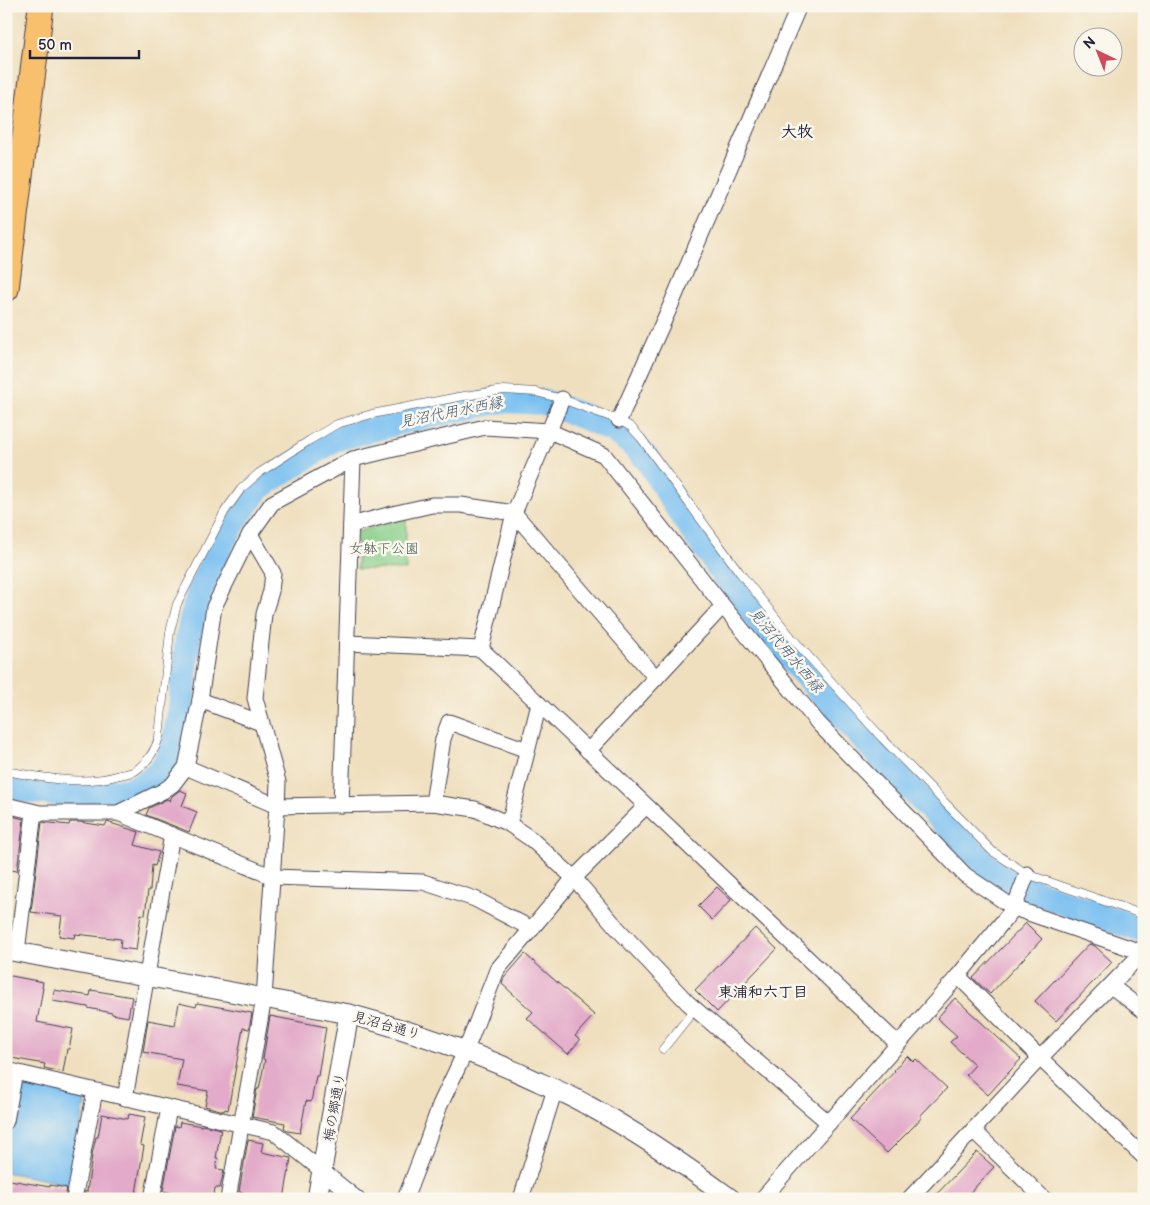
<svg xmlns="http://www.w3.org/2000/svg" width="1150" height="1205" font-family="'Balsamiq Sans','Klee One',sans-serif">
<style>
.green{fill:#86ce89;stroke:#547862}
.water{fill:#79c0f1;stroke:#4e7196}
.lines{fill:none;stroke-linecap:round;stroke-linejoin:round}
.river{stroke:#79c0f1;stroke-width:26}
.building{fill:#e3abc9}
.service-casing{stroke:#413e4f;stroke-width:9}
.minor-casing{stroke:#413e4f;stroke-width:17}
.tertiary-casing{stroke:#413e4f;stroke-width:21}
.trunk-casing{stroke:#413e4f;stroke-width:27}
.service{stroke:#fff;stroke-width:8}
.minor{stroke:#fff;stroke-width:15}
.tertiary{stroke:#fff;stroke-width:19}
.trunk{stroke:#f8bf6c;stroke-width:25}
.labels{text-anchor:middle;stroke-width:5;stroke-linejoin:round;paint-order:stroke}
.park-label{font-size:14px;fill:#455e56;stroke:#fbf7ec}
.street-label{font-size:14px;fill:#22223b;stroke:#fbf7ec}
.water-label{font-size:15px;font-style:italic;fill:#40597b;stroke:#fbf7ec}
.neighbourhood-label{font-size:15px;font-weight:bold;fill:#22223b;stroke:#fbf7ec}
.quarter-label{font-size:16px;font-weight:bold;fill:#22223b;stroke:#fbf7ec}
</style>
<rect width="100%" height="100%" fill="#fbf7ec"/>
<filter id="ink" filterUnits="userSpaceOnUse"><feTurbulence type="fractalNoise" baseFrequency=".02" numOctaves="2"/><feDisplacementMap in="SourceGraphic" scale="10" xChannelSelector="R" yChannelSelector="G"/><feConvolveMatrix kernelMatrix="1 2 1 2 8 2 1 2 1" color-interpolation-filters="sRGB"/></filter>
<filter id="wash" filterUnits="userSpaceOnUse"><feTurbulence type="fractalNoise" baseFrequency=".0096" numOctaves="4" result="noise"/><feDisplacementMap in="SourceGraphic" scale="20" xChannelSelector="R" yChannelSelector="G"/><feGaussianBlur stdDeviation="1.12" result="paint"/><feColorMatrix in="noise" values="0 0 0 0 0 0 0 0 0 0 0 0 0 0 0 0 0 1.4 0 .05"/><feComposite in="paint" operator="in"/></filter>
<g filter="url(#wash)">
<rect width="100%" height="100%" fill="#efdfbe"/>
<!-- green -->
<path class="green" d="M 406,518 L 406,570 L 357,569 L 357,532 Z"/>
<!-- water -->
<path class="water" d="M 23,1082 L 81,1095 L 85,1102 L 71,1185 L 6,1172 L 6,1160 L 18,1087 Z"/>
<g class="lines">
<!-- river -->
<path class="river" d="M 6,787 L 44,792 L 81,794 L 126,791 L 146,783 L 163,768 L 175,740 L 181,707 L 188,637 L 200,590 L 220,546 L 238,515 L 258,488 L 334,439 L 411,419 L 503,400 L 544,402 L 582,416 L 613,430 L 631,443 L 648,460 L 683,517 L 728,580 L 775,642 L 896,774 L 991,870 L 1007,882 L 1144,931"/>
</g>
<g id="blocks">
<!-- building -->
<g class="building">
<path d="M 180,790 L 187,793 L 182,806 L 197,812 L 189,832 L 146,815 L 149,808 L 167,799 L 170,801 L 172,796 Z"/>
<path d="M 8,815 L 24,819 L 17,871 L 6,869 L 6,828 Z"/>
<path d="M 42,822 L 69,825 L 70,822 L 79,822 L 105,826 L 107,822 L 139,832 L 135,845 L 159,852 L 155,866 L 152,865 L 150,890 L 148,890 L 145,915 L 141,914 L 136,950 L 120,948 L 121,939 L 75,934 L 74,938 L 59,936 L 62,916 L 31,912 Z"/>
<path d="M 717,887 L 731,900 L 712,920 L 698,906 Z"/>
<path d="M 1026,923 L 1042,939 L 990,994 L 973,978 Z"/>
<path d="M 755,928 L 777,949 L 717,1012 L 695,990 Z"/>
<path d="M 1089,944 L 1095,946 L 1112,962 L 1056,1021 L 1035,1001 Z"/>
<path d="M 525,954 L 594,1015 L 575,1036 L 580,1040 L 568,1054 L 527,1018 L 533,1012 L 502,984 L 504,978 Z"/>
<path d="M 6,975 L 43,982 L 42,988 L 43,988 L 37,1022 L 73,1029 L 69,1049 L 67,1049 L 63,1072 L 44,1068 L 45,1064 L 6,1057 Z"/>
<path d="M 54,990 L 90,996 L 91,990 L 132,997 L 128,1017 L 112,1014 L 112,1013 L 88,1008 L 88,1007 L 53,1001 Z"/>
<path d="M 955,998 L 1021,1059 L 988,1095 L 966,1075 L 975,1065 L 950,1042 L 957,1036 L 937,1018 Z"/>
<path d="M 179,1003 L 196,1007 L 197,1003 L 252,1013 L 249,1029 L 243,1028 L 228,1110 L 225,1109 L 224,1111 L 205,1106 L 208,1091 L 177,1086 L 182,1059 L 143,1052 L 148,1020 L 175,1025 Z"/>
<path d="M 270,1016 L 326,1027 L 318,1076 L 316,1076 L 311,1102 L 306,1101 L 300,1133 L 288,1131 L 284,1128 L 285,1123 L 252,1117 L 257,1089 L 259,1089 L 265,1060 L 263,1059 Z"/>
<path d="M 907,1056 L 913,1062 L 916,1059 L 947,1088 L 920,1116 L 922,1117 L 912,1128 L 887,1153 L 850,1119 L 895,1071 L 894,1070 Z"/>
<path d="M 102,1114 L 128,1119 L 129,1114 L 145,1117 L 140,1145 L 144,1146 L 135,1199 L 84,1199 L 85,1191 L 87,1192 L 92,1155 L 96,1137 L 98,1137 Z"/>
<path d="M 180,1122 L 202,1126 L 202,1125 L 221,1129 L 216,1158 L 218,1158 L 216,1169 L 224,1170 L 220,1188 L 215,1188 L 213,1199 L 203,1199 L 163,1191 L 175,1126 L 179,1127 Z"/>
<path d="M 248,1140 L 263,1143 L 261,1152 L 291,1158 L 284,1199 L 244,1199 L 245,1193 L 239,1192 Z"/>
<path d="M 977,1152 L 994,1167 L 964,1199 L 932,1199 Z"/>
<path d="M 10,1180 L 50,1187 L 50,1185 L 67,1188 L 65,1199 L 7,1199 Z"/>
</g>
</g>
</g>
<g filter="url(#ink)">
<use href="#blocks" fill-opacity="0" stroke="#413e4f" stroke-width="1"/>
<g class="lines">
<!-- service casing -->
<g class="service-casing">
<g id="service">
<path d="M 6,771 C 43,778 84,786 120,775 C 125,774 131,773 135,771 C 148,762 155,752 159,737 L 170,632 L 177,604 L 225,511 L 241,489 L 259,473 L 310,440 L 337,424 L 372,414 L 458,397 L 504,390 L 536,392 L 562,399 L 619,420 L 631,427 L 641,438 L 740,573 L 792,638 L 883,739 L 992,851 L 1027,874 L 1144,915"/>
<path d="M 663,1049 L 695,1009"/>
</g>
</g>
<!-- minor casing -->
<g class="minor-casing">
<g id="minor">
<path d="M 619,420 L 670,307 L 799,6"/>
<path d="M 351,525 L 392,514 L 432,505 L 461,505 L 514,513 L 656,678"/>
<path d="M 347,643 L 481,649 L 898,1044"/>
<path d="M 481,649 L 514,513 L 549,431 L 562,399"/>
<path d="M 200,700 L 261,723"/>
<path d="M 588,751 L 723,606"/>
<path d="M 186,767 L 277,806 L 433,803 L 475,809 L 509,824 L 531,839 L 574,878 L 618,929 L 688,1003 L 829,1123"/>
<path d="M 433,803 L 443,739 L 449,722 L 527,750"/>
<path d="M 6,805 L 40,813 L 118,813 L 163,791 L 173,784 L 186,767 L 200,700 L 214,607 L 250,534 L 272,503 L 353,459 L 485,427 L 549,431 L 604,455 L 723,606 L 818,723 L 965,875 L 1014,908 L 1144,953"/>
<path d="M 341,805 L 353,459"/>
<path d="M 118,813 L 273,877 L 423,882 L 475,899 L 532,929"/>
<path d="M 509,824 L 539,704"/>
<path d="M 17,952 L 34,812"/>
<path d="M 958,976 L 1040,1058 L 1144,1157"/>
<path d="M 1111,986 L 1144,1011"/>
<path d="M 6,1070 L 274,1132 L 357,1199"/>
<path d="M 125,1098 L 172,835"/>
<path d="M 6,1121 L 15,1072"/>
<path d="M 973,1130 L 1044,1199"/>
<path d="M 74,1199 L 95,1091"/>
<path d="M 152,1199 L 169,1108"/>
<path d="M 228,1199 L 264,998 L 277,806 L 278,782 L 255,698 L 264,614 L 271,591 L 273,573 L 250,534"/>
<path d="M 405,1199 L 424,1150 L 440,1105 L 466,1050 L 497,970 L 574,878 L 646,806"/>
<path d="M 521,1199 L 555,1089"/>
<path d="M 762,1199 L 958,976 L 1014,908 L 1027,874"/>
<path d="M 909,1199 L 1040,1058 L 1143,952"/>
</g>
</g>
<!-- tertiary casing -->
<g class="tertiary-casing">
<g id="tertiary">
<path d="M 6,950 L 349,1014 C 415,1032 478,1053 539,1082 C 555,1089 572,1096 587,1105 C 637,1132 685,1165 731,1199"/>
<path d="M 317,1199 L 349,1014"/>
</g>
</g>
<!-- trunk casing -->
<g class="trunk-casing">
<path id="trunk" d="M 6,289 L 41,6"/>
</g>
<!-- service -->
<use href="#service" class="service"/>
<!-- minor -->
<use href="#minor" class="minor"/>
<!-- tertiary -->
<use href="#tertiary" class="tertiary"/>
<!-- trunk -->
<use href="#trunk" class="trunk"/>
</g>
</g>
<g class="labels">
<!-- park labels -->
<g class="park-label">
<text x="384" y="553">女躰下公園</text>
</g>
<!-- street labels -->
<g class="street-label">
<text transform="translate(387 1025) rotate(16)" y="5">見沼台通り</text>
<text transform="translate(334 1107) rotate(-80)" y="5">梅の郷通り</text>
</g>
<!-- water labels -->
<g class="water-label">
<text transform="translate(451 412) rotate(-11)" y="5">見沼代用水西縁</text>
<text transform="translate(786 650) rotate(50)" y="5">見沼代用水西縁</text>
</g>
<!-- neighbourhood labels -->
<g class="neighbourhood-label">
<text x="763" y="997">東浦和六丁目</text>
</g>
<!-- quarter labels -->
<g class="quarter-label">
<text x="797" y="137">大牧</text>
</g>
</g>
<!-- margin -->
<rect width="1150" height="1205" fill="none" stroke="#fbf7ec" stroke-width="25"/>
<!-- north arrow -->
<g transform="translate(1098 52) rotate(317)"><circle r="24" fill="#fbf7ec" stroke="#a4a2a5"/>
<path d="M0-4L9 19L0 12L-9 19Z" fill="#d1495b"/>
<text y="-8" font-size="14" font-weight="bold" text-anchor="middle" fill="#22223b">N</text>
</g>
<!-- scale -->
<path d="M30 50v8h109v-8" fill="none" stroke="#22223b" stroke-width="2.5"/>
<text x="38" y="50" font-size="15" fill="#22223b" stroke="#fbf7ec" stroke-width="4" paint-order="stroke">50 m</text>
</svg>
